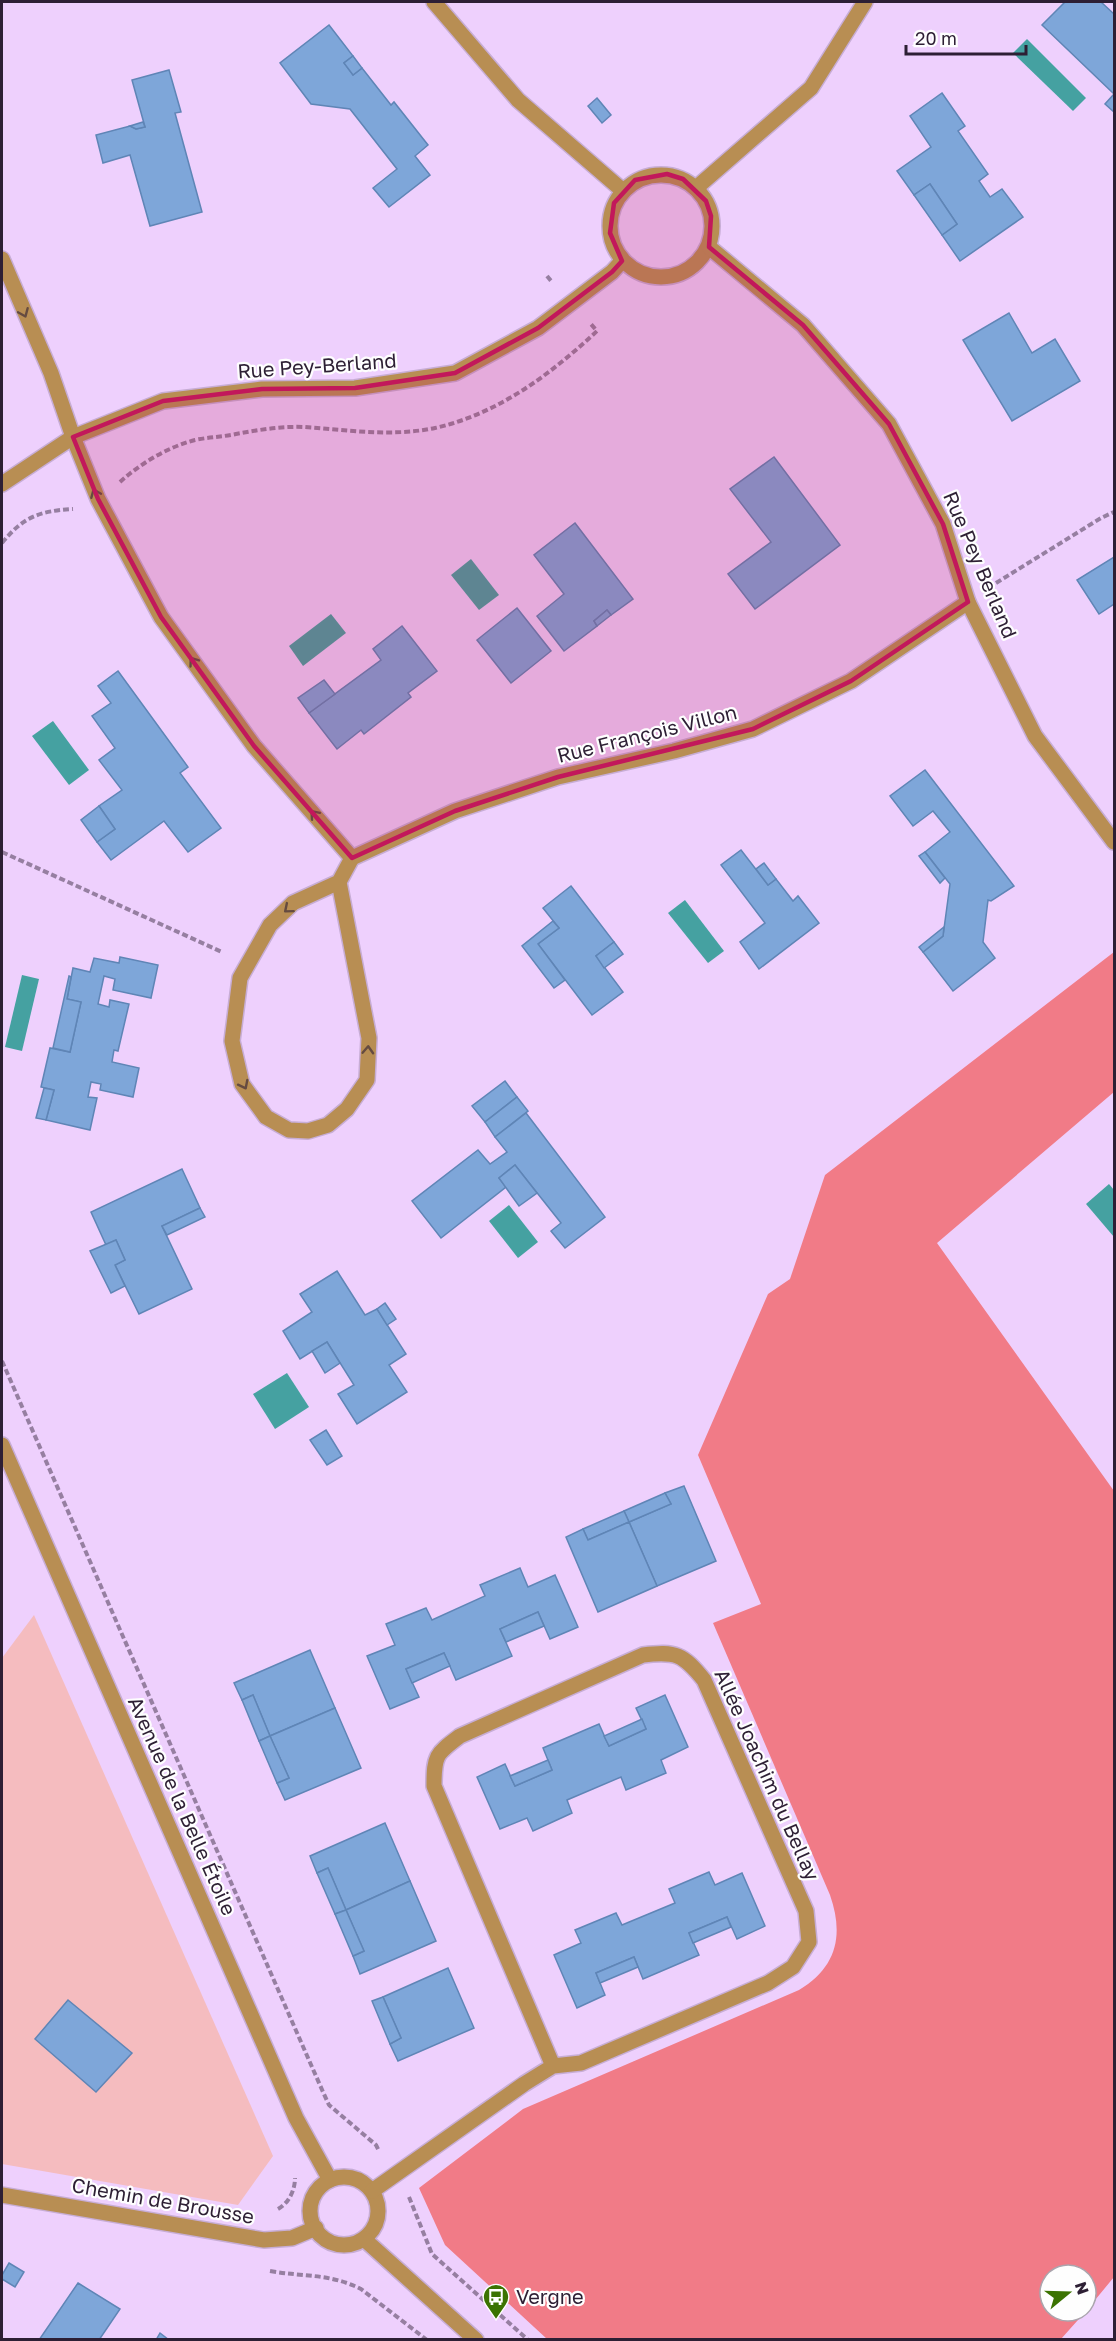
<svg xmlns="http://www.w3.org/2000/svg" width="1116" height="2341" font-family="'Golos Text',sans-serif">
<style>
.green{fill:#f5bcbf}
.forest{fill:#f17b87}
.water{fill:#45a1a1}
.building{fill:#7ea6d9;stroke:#5f85b6;stroke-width:1.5}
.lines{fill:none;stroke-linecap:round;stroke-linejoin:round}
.minor-casing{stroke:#c7add5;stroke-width:18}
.path{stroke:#967fa1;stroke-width:4;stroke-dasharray:6 3;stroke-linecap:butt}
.minor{stroke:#b88e53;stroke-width:15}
.oneway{stroke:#654b40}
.marked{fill:#c2185b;fill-opacity:0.2;stroke:#c2185b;stroke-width:4.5;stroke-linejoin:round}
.labels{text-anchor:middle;stroke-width:4.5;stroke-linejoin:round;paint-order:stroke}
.street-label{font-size:20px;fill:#2d1f34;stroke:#fefefe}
.poi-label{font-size:20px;fill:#2d1f34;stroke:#fefefe;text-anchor:start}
</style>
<rect width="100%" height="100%" fill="#eed0fd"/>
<!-- green -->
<path class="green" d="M 34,1615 L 273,2156 L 238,2205 L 2,2164 L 2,1658 Z"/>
<!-- forest -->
<path class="forest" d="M 1114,952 L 1114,1092 L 937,1243 L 1114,1491 L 1114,2277 L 1086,2311 L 1086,2275 L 1050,2275 L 1050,2311 L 1086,2311 L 1061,2339 L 547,2339 L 445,2245 L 419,2188 L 523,2109 L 799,1990 C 837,1967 844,1935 830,1895 L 713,1623 L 761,1604 L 698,1455 L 768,1294 L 790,1279 L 825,1175 Z"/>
<!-- water -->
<g class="water">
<path d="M 1027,39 L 1086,98 L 1073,111 L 1013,53 Z"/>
<path d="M 471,559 L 499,595 L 479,610 L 451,575 Z"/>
<path d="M 331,614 L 346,633 L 303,666 L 289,646 Z"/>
<path d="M 53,721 L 89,770 L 69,785 L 32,736 Z"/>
<path d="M 685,900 L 724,951 L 708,963 L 668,913 Z"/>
<path d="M 22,975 L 39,979 L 22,1051 L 5,1047 Z"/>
<path d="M 1109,1184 L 1114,1190 L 1114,1237 L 1086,1204 Z"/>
<path d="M 509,1205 L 538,1242 L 518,1258 L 489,1221 Z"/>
<path d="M 287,1373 L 309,1407 L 275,1429 L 253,1394 Z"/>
</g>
<!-- building -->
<g class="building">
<path d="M 1065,2 L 1101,2 L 1114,14 L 1114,112 L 1105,104 L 1114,94 L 1042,25 Z"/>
<path d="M 329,25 L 353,56 L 344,63 L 353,75 L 362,68 L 391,105 L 394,102 L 428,145 L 415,156 L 430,175 L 389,207 L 373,188 L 397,169 L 350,109 L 311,104 L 280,63 Z"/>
<path d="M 353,56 L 362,68 L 353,75 L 344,63 Z"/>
<path d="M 169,70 L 181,112 L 175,113 L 202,212 L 150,226 L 130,155 L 103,163 L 96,135 L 130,126 L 136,129 L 145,127 L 132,80 Z"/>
<path d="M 942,93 L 965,126 L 958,131 L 988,174 L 979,181 L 990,197 L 1002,189 L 1023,217 L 960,261 L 942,235 L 957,224 L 930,184 L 914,195 L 897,171 L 931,147 L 910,116 Z"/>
<path d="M 597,98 L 611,115 L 602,123 L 588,106 Z"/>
<path d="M 143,122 L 145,127 L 136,129 L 130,126 Z"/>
<path d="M 930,184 L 957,224 L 942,235 L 914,195 Z"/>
<path d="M 1009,313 L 1032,353 L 1055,339 L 1080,381 L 1012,421 L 963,340 Z"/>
<path d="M 774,457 L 840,545 L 755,609 L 728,574 L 771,542 L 730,489 Z"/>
<path d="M 575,523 L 633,599 L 611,615 L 607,610 L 594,621 L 597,626 L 564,651 L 537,616 L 564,594 L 534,555 Z"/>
<path d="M 1114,557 L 1114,604 L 1099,614 L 1077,580 Z"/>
<path d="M 517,608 L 551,651 L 511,683 L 477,640 Z"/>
<path d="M 607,610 L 611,615 L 597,626 L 594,621 Z"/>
<path d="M 402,626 L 437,671 L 408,693 L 411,697 L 364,734 L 361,730 L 337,749 L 309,713 L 381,660 L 373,649 Z"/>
<path d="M 118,671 L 188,767 L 180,773 L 221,828 L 188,852 L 164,821 L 111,860 L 97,842 L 115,829 L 99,806 L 122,790 L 99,760 L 115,748 L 92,716 L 111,703 L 98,686 Z"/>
<path d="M 324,680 L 335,694 L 309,713 L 298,698 Z"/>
<path d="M 925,770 L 1014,886 L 991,901 L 988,900 L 983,942 L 995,958 L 953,991 L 923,952 L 943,936 L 950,884 L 925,852 L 950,832 L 933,811 L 913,826 L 890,796 Z"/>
<path d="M 99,806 L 115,829 L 97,842 L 81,820 Z"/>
<path d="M 741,850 L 768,885 L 776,879 L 793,901 L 798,896 L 819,923 L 759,969 L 740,942 L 765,923 L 721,865 Z"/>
<path d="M 925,852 L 945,878 L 940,883 L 919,856 Z"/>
<path d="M 764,863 L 776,879 L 768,885 L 756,869 Z"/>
<path d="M 571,886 L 614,942 L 596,956 L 623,992 L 592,1015 L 538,944 L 559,928 L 543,908 Z"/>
<path d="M 553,921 L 559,928 L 538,944 L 565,980 L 554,988 L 522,946 Z"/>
<path d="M 944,927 L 943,936 L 923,952 L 919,947 Z"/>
<path d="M 614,942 L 623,954 L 604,968 L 596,956 Z"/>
<path d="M 120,957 L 158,965 L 151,998 L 113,990 L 115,979 L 104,976 L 98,1004 L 109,1007 L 110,1000 L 129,1004 L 118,1051 L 114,1050 L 112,1062 L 139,1068 L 133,1097 L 100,1090 L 101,1084 L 91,1082 L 88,1097 L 97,1098 L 90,1130 L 46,1120 L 54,1090 L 41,1087 L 50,1048 L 70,1052 L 81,1002 L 67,999 L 73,968 L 90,972 L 94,958 L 119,963 Z"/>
<path d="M 69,976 L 71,977 L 67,999 L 81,1002 L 70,1052 L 53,1048 Z"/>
<path d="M 505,1081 L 517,1097 L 485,1122 L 472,1106 Z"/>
<path d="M 44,1088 L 54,1090 L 46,1120 L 36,1118 Z"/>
<path d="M 517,1097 L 528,1111 L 495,1137 L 485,1122 Z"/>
<path d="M 526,1113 L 605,1217 L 565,1248 L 551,1231 L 561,1223 L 515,1165 L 499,1178 L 506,1187 L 441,1238 L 412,1201 L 478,1150 L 490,1164 L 507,1152 L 495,1137 Z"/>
<path d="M 515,1165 L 537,1193 L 519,1206 L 499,1178 Z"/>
<path d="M 182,1169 L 200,1208 L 162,1226 L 192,1289 L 139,1314 L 115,1265 L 125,1260 L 116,1240 L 106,1245 L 91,1212 Z"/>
<path d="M 200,1208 L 205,1217 L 167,1235 L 162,1226 Z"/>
<path d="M 116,1240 L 125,1260 L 115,1265 L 125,1286 L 111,1293 L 90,1251 Z"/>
<path d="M 337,1271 L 365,1315 L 377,1309 L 406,1354 L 389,1365 L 407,1392 L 357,1424 L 338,1394 L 354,1385 L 327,1342 L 300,1359 L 283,1331 L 312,1312 L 300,1294 Z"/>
<path d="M 385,1303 L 396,1319 L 387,1325 L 377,1309 Z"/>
<path d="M 327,1342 L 340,1363 L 325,1373 L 312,1351 Z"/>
<path d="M 326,1430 L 342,1456 L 327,1465 L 310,1440 Z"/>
<path d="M 684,1486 L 716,1561 L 657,1586 L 629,1522 L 671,1504 L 665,1493 Z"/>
<path d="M 665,1493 L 671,1504 L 629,1522 L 624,1511 Z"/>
<path d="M 624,1511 L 629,1522 L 588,1540 L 583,1529 Z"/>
<path d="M 629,1522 L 657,1586 L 598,1612 L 566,1537 L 583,1529 L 588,1540 Z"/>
<path d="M 520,1568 L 528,1587 L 555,1575 L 578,1627 L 550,1639 L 538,1612 L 500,1629 L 512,1656 L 456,1680 L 444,1653 L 406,1669 L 419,1697 L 390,1709 L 367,1656 L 395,1645 L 386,1624 L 426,1608 L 432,1620 L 485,1596 L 480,1585 Z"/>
<path d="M 538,1612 L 544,1626 L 506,1642 L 500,1629 Z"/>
<path d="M 310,1650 L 335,1708 L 270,1736 L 253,1695 L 242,1700 L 234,1683 Z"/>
<path d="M 444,1653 L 450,1666 L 412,1683 L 406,1669 Z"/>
<path d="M 253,1695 L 270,1736 L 259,1741 L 242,1700 Z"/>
<path d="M 665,1695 L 688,1747 L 661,1760 L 666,1773 L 626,1790 L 621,1777 L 567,1800 L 572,1813 L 533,1831 L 527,1818 L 500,1829 L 477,1777 L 505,1764 L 515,1786 L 552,1770 L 543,1748 L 599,1724 L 609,1746 L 646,1729 L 636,1708 Z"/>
<path d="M 335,1708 L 361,1768 L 285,1800 L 277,1783 L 289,1778 L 270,1736 Z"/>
<path d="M 642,1719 L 646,1729 L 609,1746 L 604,1736 Z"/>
<path d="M 270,1736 L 289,1778 L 277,1783 L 259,1741 Z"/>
<path d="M 548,1760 L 552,1770 L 515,1786 L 510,1776 Z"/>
<path d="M 385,1823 L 410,1881 L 346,1910 L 328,1868 L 317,1873 L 310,1856 Z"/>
<path d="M 328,1868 L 346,1910 L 335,1914 L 317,1873 Z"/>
<path d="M 709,1872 L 715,1885 L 742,1873 L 765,1926 L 737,1939 L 727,1917 L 689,1933 L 699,1955 L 643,1979 L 634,1957 L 596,1973 L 605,1995 L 577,2008 L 554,1955 L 581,1943 L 575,1930 L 616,1913 L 622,1925 L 675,1903 L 669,1889 Z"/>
<path d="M 410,1881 L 436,1941 L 360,1974 L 353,1956 L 364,1951 L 346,1910 Z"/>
<path d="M 346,1910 L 364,1951 L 353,1956 L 335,1914 Z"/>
<path d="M 727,1917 L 731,1927 L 693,1943 L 689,1933 Z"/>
<path d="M 634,1957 L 638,1967 L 600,1983 L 596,1973 Z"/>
<path d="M 448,1968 L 474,2028 L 398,2061 L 390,2044 L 401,2038 L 383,1997 Z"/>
<path d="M 383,1997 L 401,2038 L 390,2044 L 372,2001 Z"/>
<path d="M 68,2000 L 132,2053 L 96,2092 L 35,2039 Z"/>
<path d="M 9,2263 L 24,2272 L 15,2287 L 2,2279 L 2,2275 Z"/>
<path d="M 78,2283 L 120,2309 L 99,2340 L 39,2340 Z"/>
<path d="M 160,2333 L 169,2340 L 156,2340 Z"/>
</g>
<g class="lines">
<!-- minor casing -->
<g class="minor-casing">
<g id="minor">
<path d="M 434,2 L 518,100 L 622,190"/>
<circle cx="661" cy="226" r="51"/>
<path d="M 696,188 L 811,88 L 865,2"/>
<path d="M 709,247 L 803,325 L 889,424 L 943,524 L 968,602 L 1035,736 L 1114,842"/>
<path d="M 2,259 L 51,373 L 73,437 L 98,499 L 161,617 L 254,746 L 352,858"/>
<path d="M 2,484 L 73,437 L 163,401 L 262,389 L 355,388 L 455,373 L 538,328 L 612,272 L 622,261"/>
<path d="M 339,882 L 369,1038 L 367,1080 L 347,1109 L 328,1125 L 308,1131 L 289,1130 L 266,1117 L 242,1084 L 232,1041 L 240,978 L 270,925 L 293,903 L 339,882 L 352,858 L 455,811 L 558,777 L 674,751 L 753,729 L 851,681 L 968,602"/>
<path d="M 2,1445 L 296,2118 L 330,2180"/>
<circle cx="344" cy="2211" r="34"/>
<path d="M 372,2191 L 524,2084 L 553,2066 L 581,2063 L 768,1983 L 793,1967 L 809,1942 L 806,1911 L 704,1680 C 683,1654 676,1651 643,1655 L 460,1736 C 436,1754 434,1755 434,1786 L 553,2066"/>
<path d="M 2,2195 L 264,2240 L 292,2238 L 316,2228"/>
<path d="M 364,2239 L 476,2340"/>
</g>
</g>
<!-- path -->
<g class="path">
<path d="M 547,276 L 552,282"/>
<path d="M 120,482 C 141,463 168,447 195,440 C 209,437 222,437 236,434 C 258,430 281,426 304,427 C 347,430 392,437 435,428 C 498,414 551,374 597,331 L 590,323"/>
<path d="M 2,543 C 23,517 39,511 73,509"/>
<path d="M 996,583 L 1101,518 L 1114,512"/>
<path d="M 2,852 L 222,952"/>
<path d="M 2,1361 L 323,2092 L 329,2105 L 376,2145 L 379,2151"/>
<path d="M 409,2197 L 432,2254 L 528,2340"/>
<path d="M 278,2209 C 289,2203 295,2190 295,2178"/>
<path d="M 270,2271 C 303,2277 329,2273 361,2289 L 427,2340"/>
</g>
<!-- minor -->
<use href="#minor" class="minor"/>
</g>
<!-- one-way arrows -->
<defs><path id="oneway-chevron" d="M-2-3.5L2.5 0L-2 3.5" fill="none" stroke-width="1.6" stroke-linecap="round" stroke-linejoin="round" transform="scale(1.5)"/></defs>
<g class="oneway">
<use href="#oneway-chevron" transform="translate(24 313) rotate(67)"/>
<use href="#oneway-chevron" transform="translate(95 493) rotate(-113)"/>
<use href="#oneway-chevron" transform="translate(193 661) rotate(-126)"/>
<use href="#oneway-chevron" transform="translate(314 814) rotate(-131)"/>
<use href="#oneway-chevron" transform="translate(288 909) rotate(140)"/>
<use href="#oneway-chevron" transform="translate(368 1050) rotate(-87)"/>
<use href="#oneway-chevron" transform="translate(244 1085) rotate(63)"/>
</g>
<!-- marked area -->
<path class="marked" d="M 667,174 L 683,179 L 706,201 L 711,216 L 709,247 L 803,325 L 889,424 L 943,524 L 968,602 L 851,681 L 753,729 L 558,777 L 455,811 L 352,858 L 254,746 L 161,617 L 98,499 L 73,437 L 163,401 L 262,389 L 355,388 L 455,373 L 538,328 L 612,272 L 622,261 L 610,233 L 614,203 L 635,180 Z"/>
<!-- icons -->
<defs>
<g id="bus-pin" transform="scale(1.35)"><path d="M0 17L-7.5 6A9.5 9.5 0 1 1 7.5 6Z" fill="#3b7302" stroke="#fefefe"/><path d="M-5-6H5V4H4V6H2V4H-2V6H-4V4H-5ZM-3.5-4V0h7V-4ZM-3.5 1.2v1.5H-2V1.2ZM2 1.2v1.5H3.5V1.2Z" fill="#fff"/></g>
</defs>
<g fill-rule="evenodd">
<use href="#bus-pin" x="496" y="2297"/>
</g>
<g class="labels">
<!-- street labels -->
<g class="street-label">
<text transform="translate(317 366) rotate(-4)" y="7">Rue Pey-Berland</text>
<text transform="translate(980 565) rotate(67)" y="7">Rue Pey Berland</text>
<text transform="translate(647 734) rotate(-14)" y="7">Rue François Villon</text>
<text transform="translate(767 1775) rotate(66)" y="7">Allée Joachim du Bellay</text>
<text transform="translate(182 1806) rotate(66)" y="7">Avenue de la Belle Étoile</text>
<text transform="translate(163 2201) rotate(10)" y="7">Chemin de Brousse</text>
</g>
<!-- poi labels -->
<g class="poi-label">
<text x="516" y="2304">Vergne</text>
</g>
</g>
<!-- border -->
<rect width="1116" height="2341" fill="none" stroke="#2d1f34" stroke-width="6"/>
<!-- north arrow -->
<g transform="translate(1068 2293) rotate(71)"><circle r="28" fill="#fefefe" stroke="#aaa5ad" stroke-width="1.5"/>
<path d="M0-4.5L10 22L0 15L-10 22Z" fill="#3b7302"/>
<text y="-9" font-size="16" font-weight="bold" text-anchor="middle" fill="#2d1f34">N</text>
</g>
<!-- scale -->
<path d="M906 45v9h120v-9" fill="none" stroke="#2d1f34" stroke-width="3"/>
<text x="915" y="45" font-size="18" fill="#2d1f34" stroke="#fefefe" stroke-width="4.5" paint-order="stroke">20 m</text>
</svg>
